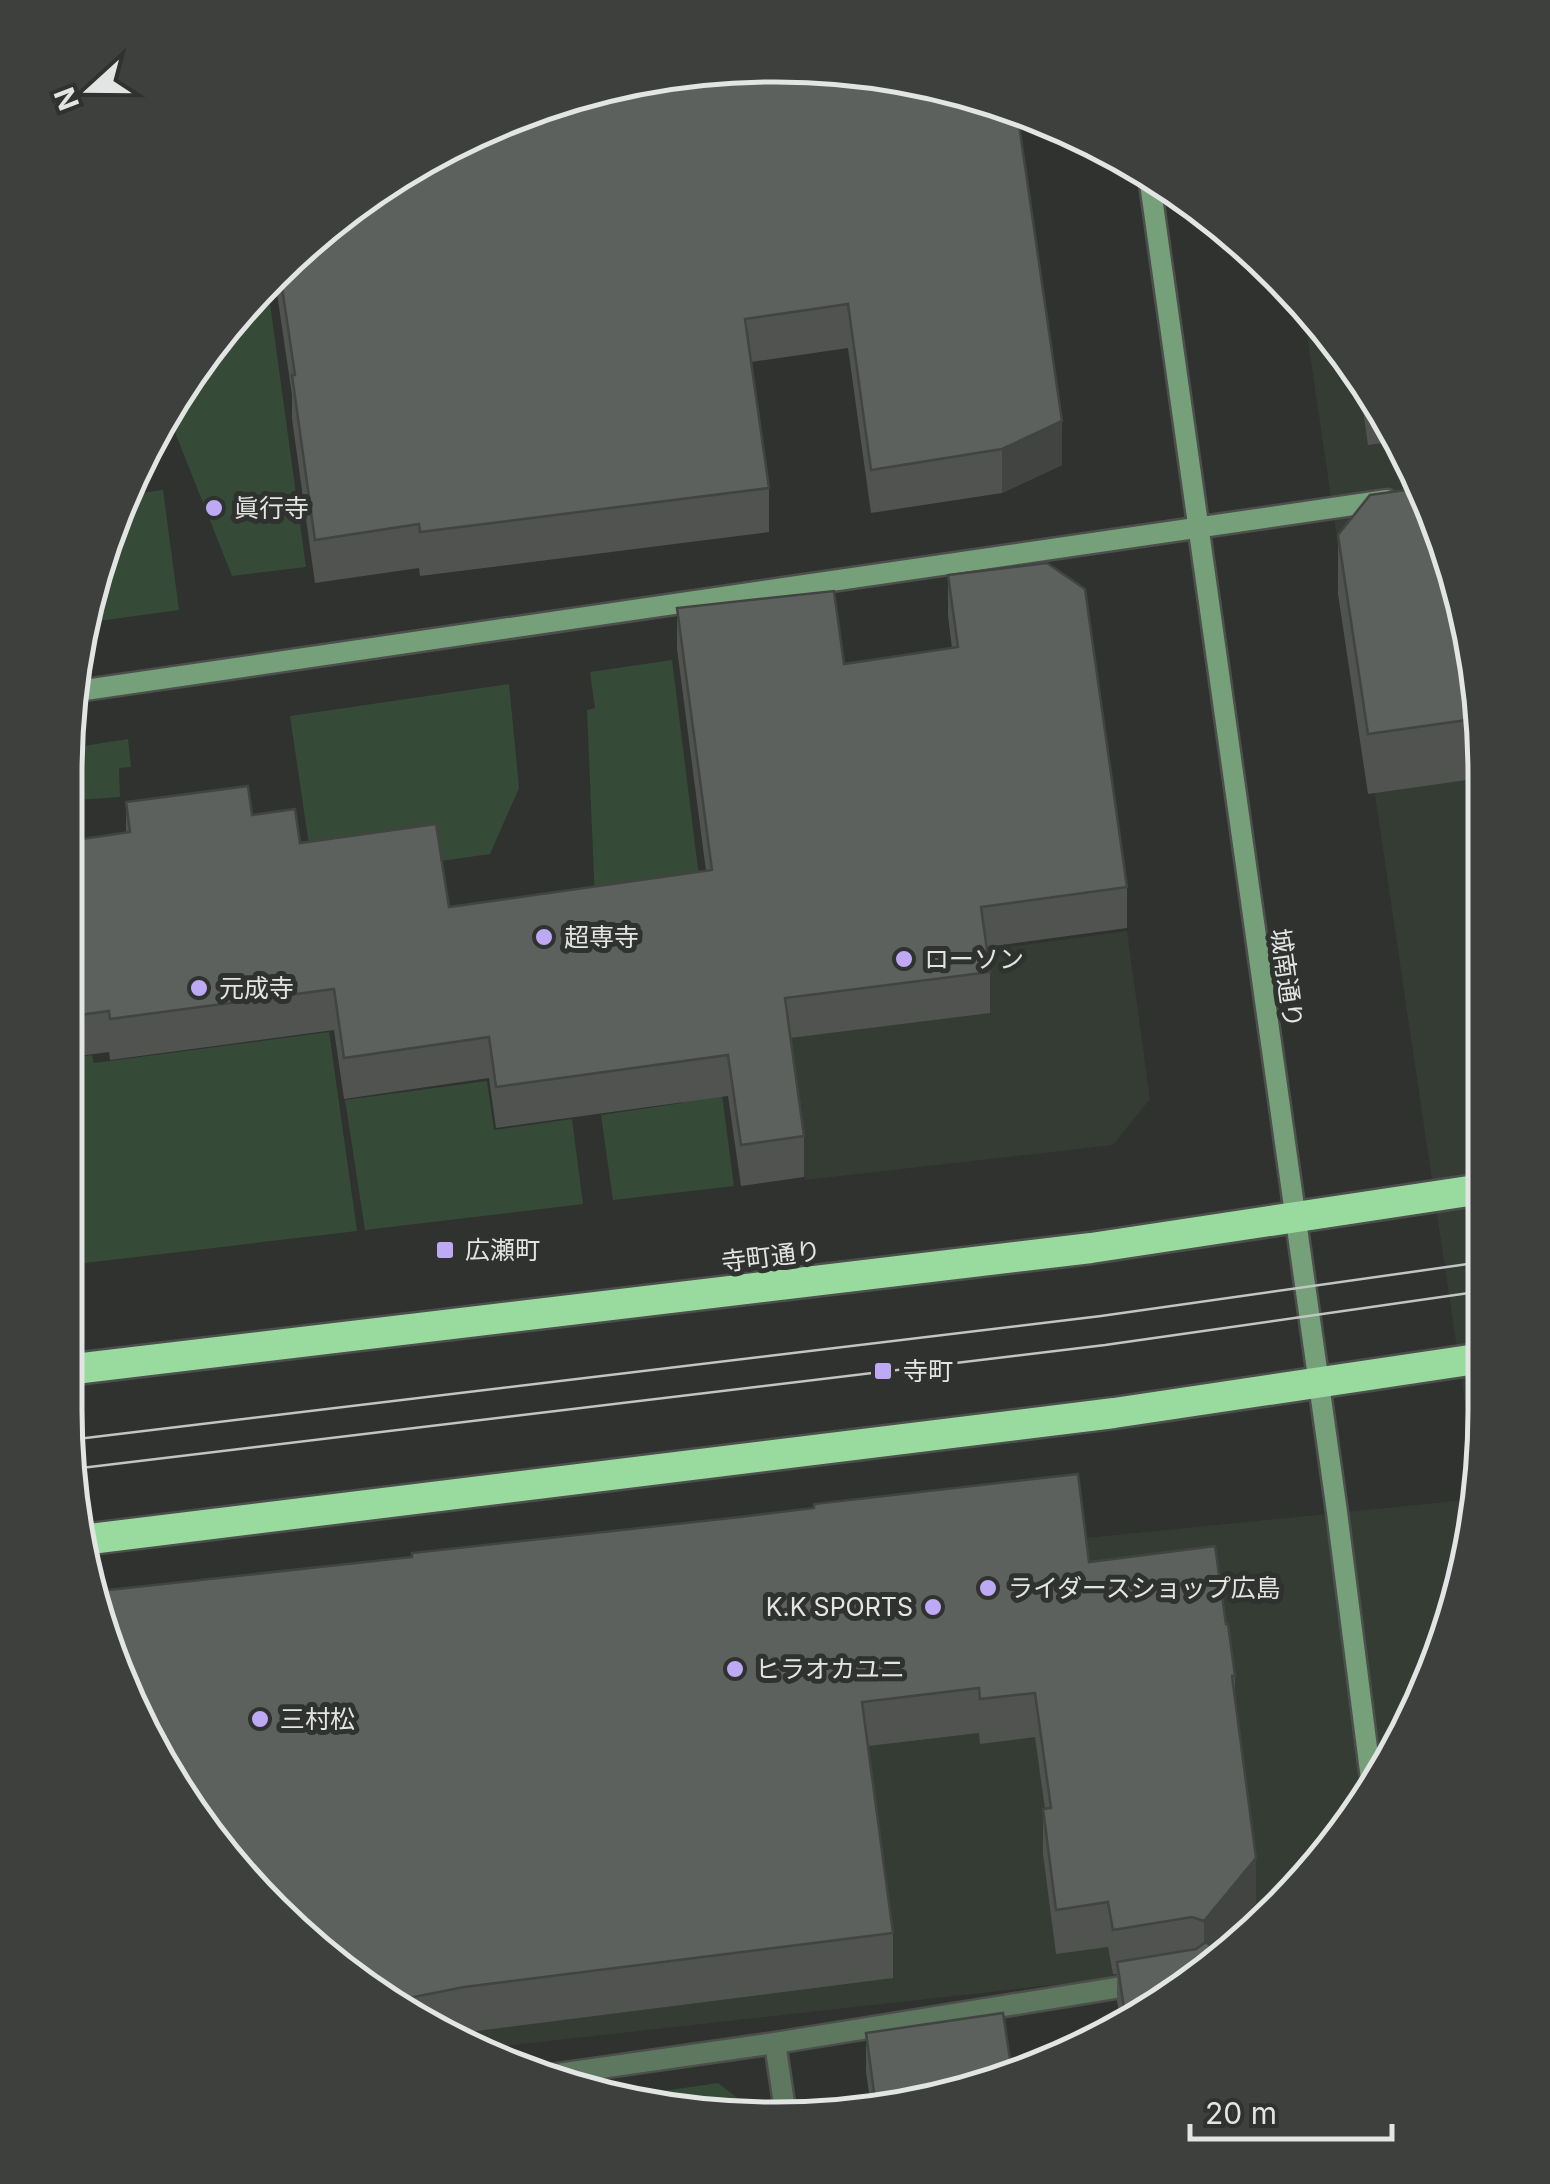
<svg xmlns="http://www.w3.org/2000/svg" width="1550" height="2184" font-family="Inter,'Noto Sans JP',sans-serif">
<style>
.built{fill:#343c34}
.green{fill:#364a38}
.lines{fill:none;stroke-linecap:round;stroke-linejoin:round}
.street-casing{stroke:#4c4f4c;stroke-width:25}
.secondary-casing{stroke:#4c4f4c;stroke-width:25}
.highway-casing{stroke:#4c4f4c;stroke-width:35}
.street{stroke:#5e7860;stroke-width:20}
.secondary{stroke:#76a07a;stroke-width:20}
.highway{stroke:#99db9f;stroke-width:30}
.tram{stroke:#c2c5c3;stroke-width:2.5}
.wall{fill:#505350}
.shaded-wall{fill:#414441}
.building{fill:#5d615d;stroke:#414441;stroke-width:2.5}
.poi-dot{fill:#bea9f4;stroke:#2f322f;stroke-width:4}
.labels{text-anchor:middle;stroke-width:10;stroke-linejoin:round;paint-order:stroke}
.poi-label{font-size:25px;fill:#e2e5e3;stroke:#2f322f;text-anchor:start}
.street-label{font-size:25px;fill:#e2e5e3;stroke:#2f322f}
.rim{fill:none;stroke:#e2e5e3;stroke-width:5}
</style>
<rect width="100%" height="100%" fill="#2f322f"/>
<!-- built -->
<g class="built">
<path d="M 1302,301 L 1412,461 L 1479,682 L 1484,1455 L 1478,1491 Z"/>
<path d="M 767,908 L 987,950 L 1127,931 L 1150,1099 L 1113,1145 L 805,1180 Z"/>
<path d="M 1476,1499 L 1461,1592 L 1412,1723 L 1339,1841 L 1244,1942 L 1206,1968 L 477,2049 L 307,1943 L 109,1636 Z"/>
</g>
<!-- green -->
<g class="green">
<path d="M 268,289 L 306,567 L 232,576 L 167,412 Z"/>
<path d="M 163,490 L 179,610 L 84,623 L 132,494 Z"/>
<path d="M 672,660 L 704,917 L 705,966 L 734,1186 L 613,1200 L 601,1115 L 682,1103 L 656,917 L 596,925 L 587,710 L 595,708 L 590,672 Z"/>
<path d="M 509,684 L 519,788 L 490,854 L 314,879 L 290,716 Z"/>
<path d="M 128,739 L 131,767 L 119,768 L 120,797 L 76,800 L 77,747 Z"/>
<path d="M 329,1032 L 357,1231 L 68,1265 L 71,1058 L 92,1055 L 94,1063 Z"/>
<path d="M 487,1081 L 494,1130 L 572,1119 L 583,1204 L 365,1230 L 345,1100 Z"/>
<path d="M 718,2083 L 754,2111 L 683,2113 L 622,2097 Z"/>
</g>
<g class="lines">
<!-- street casing -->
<g class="street-casing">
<g id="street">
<path d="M 775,2043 L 785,2110"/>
<path d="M 544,2076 L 775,2043 L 1140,1984"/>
</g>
</g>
<!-- secondary casing -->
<g class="secondary-casing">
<g id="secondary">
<path d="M 1149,176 L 1337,1512 L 1372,1787"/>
<path d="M 78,691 L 1387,500"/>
</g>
</g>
<!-- highway casing -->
<g class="highway-casing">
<g id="highway">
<path d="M 66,1370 L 1091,1248 L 1482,1189"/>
<path d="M 82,1540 L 1114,1413 L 1483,1358"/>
</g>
</g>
<!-- street -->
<use href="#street" class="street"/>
<!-- secondary -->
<use href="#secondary" class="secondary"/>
<!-- highway -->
<use href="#highway" class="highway"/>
<!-- tram -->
<g class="tram">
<path d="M 69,1440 L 1101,1316 L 1482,1262"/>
<path d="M 73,1469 L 1105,1345 L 1483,1291"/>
</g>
</g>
<!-- wall -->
<g class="wall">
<path d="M 682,71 L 1062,465 L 1002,493 L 871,513 L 848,348 L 751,362 L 769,488 L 769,532 L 420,576 L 419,568 L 315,583 L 292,419 L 292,395 L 275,280 L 306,242 Z"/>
<path d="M 1359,382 L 1398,441 L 1368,445 Z"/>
<path d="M 1338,535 L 1479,682 L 1480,856 L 1467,780 L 1368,794 L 1338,594 Z"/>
<path d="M 948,575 L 1127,887 L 1127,928 L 987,947 L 990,972 L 990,1013 L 790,1038 L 804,1136 L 804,1177 L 741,1186 L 728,1096 L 496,1128 L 489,1078 L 344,1099 L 334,1030 L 110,1060 L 109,1052 L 71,1057 L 75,840 L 126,832 L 126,802 L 252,815 L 300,843 L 449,907 L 706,871 L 677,649 L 677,608 L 844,664 L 952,648 L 948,616 Z"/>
<path d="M 1089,1562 L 1226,1624 L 1235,1676 L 1235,1700 L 1256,1902 L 1216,1950 L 1223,1956 L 1121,2025 L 1117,2001 L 1117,1974 L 1113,1974 L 1108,1947 L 1056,1954 L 1043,1854 L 1043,1809 L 1045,1809 L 1035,1737 L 980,1744 L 979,1733 L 868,1746 L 893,1933 L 893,1978 L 453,2034 L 307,1943 Z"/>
<path d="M 866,2033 L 913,2105 L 871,2107 L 866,2072 Z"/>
</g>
<!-- shaded-wall -->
<g class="shaded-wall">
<path d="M 1062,421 L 1062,465 L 1002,493 L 1002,449 Z"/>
<path d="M 1256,1858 L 1256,1902 L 1204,1965 L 1204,1921 Z"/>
</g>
<!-- building -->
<g class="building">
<path d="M 821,66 L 958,89 L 1017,111 L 1062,421 L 1002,449 L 871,470 L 848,304 L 745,319 L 769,488 L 420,532 L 419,524 L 315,540 L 292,375 L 295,375 L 280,274 L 306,242 L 420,160 L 546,103 L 682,71 Z"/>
<path d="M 1420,488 L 1479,682 L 1480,794 L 1467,720 L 1368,734 L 1338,535 L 1370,495 Z"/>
<path d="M 1047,563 L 1085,589 L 1127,887 L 981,907 L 990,972 L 785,998 L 804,1136 L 741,1145 L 728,1055 L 496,1087 L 489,1037 L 344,1058 L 334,989 L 110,1019 L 109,1011 L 72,1016 L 75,840 L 130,832 L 126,802 L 248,786 L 252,815 L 295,809 L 300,843 L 436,824 L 449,907 L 712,870 L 677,608 L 834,591 L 844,664 L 958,647 L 948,575 Z"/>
<path d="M 1078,1474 L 1089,1562 L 1215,1546 L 1226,1624 L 1228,1624 L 1235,1676 L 1232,1676 L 1256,1858 L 1204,1921 L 1192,1917 L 1113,1930 L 1108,1902 L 1056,1910 L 1043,1809 L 1051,1808 L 1035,1693 L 980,1699 L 979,1688 L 862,1702 L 893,1933 L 464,1987 L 399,2000 L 307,1943 L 184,1803 L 89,1592 L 412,1557 L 412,1553 L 740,1517 L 814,1508 L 814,1504 Z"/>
<path d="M 1206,1942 L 1223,1956 L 1126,2021 L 1117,1962 L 1196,1949 Z"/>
<path d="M 1003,2013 L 1012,2072 L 913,2105 L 876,2107 L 866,2033 Z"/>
</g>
<!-- markers -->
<g class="poi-dot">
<circle cx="214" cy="508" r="10"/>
<circle cx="544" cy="937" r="10"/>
<circle cx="904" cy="959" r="10"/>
<circle cx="199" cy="988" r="10"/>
<rect x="435" y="1240" width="20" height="20" rx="5"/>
<rect x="873" y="1361" width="20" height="20" rx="5"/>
<circle cx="988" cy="1588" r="10"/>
<circle cx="933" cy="1607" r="10"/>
<circle cx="735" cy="1669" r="10"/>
<circle cx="260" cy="1719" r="10"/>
</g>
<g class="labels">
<!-- poi labels -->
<g class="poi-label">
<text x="234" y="517">眞行寺</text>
<text x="564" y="946">超専寺</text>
<text x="924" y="968">ローソン</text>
<text x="219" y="997">元成寺</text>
<text x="465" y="1259">広瀬町</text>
<text x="903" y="1380">寺町</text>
<text x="1008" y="1597">ライダースショップ広島</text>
<text x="913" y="1616" text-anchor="end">K.K SPORTS</text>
<text x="755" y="1678">ヒラオカユニ</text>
<text x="280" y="1728">三村松</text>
</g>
<!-- street labels -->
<g class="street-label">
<text transform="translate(1287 978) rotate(82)" y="9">城南通り</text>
<text transform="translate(771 1256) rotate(-7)" y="9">寺町通り</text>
</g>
</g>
<!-- crop -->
<path d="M0 0H1550V2184H0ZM774 82H776A692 692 0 0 1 1468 774V1410A692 692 0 0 1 776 2102H774A692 692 0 0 1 82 1410V774A692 692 0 0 1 774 82Z" fill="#3d403d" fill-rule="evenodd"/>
<path class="rim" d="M774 82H776A692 692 0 0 1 1468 774V1410A692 692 0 0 1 776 2102H774A692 692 0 0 1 82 1410V774A692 692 0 0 1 774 82Z"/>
<!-- north arrow -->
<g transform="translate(90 90) rotate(249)" stroke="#2f322f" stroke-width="8" paint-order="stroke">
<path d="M0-8L18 38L0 25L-18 38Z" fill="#e2e5e3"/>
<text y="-15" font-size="28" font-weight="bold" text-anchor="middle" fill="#e2e5e3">N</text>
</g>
<!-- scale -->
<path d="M1190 2124v15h202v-15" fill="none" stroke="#e2e5e3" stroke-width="5"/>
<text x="1205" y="2124" font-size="30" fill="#e2e5e3" stroke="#2f322f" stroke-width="8" paint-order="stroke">20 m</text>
</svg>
